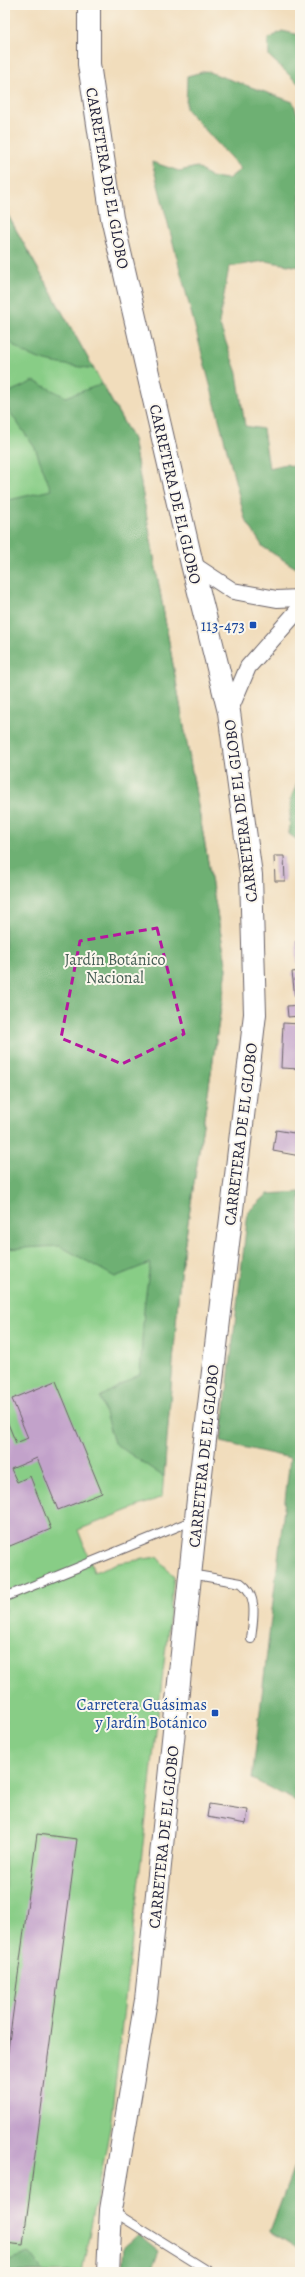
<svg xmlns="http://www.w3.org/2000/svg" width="305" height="2277" font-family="Alegreya,serif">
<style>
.green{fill:#88cd86;stroke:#557860}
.forest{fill:#6eb073;stroke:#486957}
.building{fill:#c2a2ca}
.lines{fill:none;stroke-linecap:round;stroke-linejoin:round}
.service-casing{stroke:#6a6368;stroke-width:10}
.minor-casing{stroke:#6a6368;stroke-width:18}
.secondary-casing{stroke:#6a6368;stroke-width:24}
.service{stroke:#fff;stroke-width:8}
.minor{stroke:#fff;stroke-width:16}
.secondary{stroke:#fff;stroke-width:22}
.marked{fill:none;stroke:#b5179e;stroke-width:3;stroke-dasharray:8 5;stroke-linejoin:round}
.transit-dot{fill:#1a4fb4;stroke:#fbf7ec;stroke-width:1.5}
.labels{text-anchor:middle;stroke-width:4;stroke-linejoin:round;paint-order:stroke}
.street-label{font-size:16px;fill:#22223b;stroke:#fbf7ec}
.transit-label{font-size:16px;fill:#164399;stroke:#fbf7ec;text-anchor:end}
.park-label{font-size:16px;fill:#465e55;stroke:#fbf7ec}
</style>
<rect width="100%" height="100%" fill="#fbf7ec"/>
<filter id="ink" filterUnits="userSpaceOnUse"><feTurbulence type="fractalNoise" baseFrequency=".025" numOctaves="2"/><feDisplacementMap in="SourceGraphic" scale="8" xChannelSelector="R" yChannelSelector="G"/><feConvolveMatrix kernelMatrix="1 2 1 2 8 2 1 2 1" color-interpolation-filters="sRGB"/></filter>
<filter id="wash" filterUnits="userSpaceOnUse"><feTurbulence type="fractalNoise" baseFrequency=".012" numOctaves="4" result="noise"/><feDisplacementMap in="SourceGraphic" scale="16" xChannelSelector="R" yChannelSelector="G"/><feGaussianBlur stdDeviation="0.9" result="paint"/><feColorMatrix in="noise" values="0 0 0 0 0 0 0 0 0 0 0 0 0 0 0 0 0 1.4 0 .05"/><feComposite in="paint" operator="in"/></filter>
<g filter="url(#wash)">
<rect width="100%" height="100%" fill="#f1ddbc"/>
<!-- green -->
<path class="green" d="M 5,210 L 133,439 L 227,969 L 180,1274 L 162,1497 L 78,1530 L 94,1572 L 118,1563 L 157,1557 L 174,1577 L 110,2128 L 82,2272 L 5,2272 Z"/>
<!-- forest -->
<g class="forest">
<path d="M 282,31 L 300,35 L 300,85 L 269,56 L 268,39 Z"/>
<path d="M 206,71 L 293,102 L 300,122 L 300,267 L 265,261 L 229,267 L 219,323 L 237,373 L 245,426 L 263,429 L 269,468 L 286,464 L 300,469 L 300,568 L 296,568 L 263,547 L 245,519 L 152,162 L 179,171 L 197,167 L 211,177 L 228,179 L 241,169 L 186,109 L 187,76 Z"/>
<path d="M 5,210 L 94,369 C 63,364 25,363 5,336 Z"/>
<path d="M 34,381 L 66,397 L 102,384 L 133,439 L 227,969 L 180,1274 L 164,1477 L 114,1443 L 100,1397 L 140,1374 L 144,1308 L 150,1263 L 115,1277 L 60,1246 L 5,1249 L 5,501 L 51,490 L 35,448 L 5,405 L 5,394 Z"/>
<path d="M 300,775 L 300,842 L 289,834 L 291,798 Z"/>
<path d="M 300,1192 L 300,1803 L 252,1779 L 290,1458 L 221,1442 L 248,1212 L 268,1194 Z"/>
<path d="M 300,2151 L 300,2250 L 270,2231 Z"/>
<path d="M 138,2234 L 159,2251 L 151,2272 L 122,2272 L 124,2246 Z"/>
<path d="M 29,2253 L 43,2272 L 5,2272 L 5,2262 Z"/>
</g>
<g id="blocks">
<!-- building -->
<g class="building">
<path d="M 274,856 L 284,856 L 285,881 L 275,881 Z"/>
<path d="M 296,941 L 300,941 L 300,963 L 297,963 Z"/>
<path d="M 300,971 L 300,997 L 295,997 L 292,972 Z"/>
<path d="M 300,1005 L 300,1016 L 288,1017 L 287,1006 Z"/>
<path d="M 283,1023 L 300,1024 L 300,1069 L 281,1068 Z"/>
<path d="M 276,1130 L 300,1134 L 300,1156 L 273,1151 Z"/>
<path d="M 56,1381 L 102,1493 L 58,1510 L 37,1458 L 11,1469 L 17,1482 L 30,1476 L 51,1529 L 5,1548 L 5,1422 L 7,1421 L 16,1443 L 28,1438 L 12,1399 Z"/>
<path d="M 209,1804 L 248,1810 L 246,1824 L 207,1817 Z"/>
<path d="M 37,1834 L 77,1839 L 23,2245 L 5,2243 L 5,2072 Z"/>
</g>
</g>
</g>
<g filter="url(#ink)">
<use href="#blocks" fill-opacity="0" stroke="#6a6368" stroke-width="1"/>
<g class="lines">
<!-- service casing -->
<g class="service-casing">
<g id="service">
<path d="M 191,1574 L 241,1583 C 259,1596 253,1620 251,1639"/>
<path d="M 5,1597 L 194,1520"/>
<path d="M 114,2212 L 210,2272"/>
</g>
</g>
<!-- minor casing -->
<g class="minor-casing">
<g id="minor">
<path d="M 192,564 L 233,591 L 277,599 L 300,598"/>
<path d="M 229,712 L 248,667 L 300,608"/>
</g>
</g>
<!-- secondary casing -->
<g class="secondary-casing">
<path id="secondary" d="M 89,5 L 89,64 L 112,218 L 192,564 L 229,712 L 251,875 L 255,1014 L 198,1499 L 146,2000 L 111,2210 L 108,2272"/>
</g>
<!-- service -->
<use href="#service" class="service"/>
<!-- minor -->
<use href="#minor" class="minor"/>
<!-- secondary -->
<use href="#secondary" class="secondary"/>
</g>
</g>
<!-- marked area -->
<path class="marked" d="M 157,928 L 184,1034 L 122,1064 L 61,1038 L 80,941 Z"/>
<!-- markers -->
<g class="transit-dot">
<rect x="249" y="621" width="8" height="8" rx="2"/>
<rect x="211" y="1709" width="8" height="8" rx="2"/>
</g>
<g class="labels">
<!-- street labels -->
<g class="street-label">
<text transform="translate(108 178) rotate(80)" y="6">CARRETERA DE EL GLOBO</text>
<text transform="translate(176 494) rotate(77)" y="6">CARRETERA DE EL GLOBO</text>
<text transform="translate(240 811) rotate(-97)" y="6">CARRETERA DE EL GLOBO</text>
<text transform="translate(240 1134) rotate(-83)" y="6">CARRETERA DE EL GLOBO</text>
<text transform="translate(203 1456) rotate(-84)" y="6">CARRETERA DE EL GLOBO</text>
<text transform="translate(163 1837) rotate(-84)" y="6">CARRETERA DE EL GLOBO</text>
</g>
<!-- transit labels -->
<g class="transit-label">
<text x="245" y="631">113-473</text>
<text x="207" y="1710">Carretera Guásimas<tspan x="207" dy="18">y Jardín Botánico</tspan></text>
</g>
<!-- park labels -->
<g class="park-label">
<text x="115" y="965">Jardín Botánico<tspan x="115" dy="18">Nacional</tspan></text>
</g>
</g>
<!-- margin -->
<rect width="305" height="2277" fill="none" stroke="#fbf7ec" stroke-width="20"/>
</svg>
